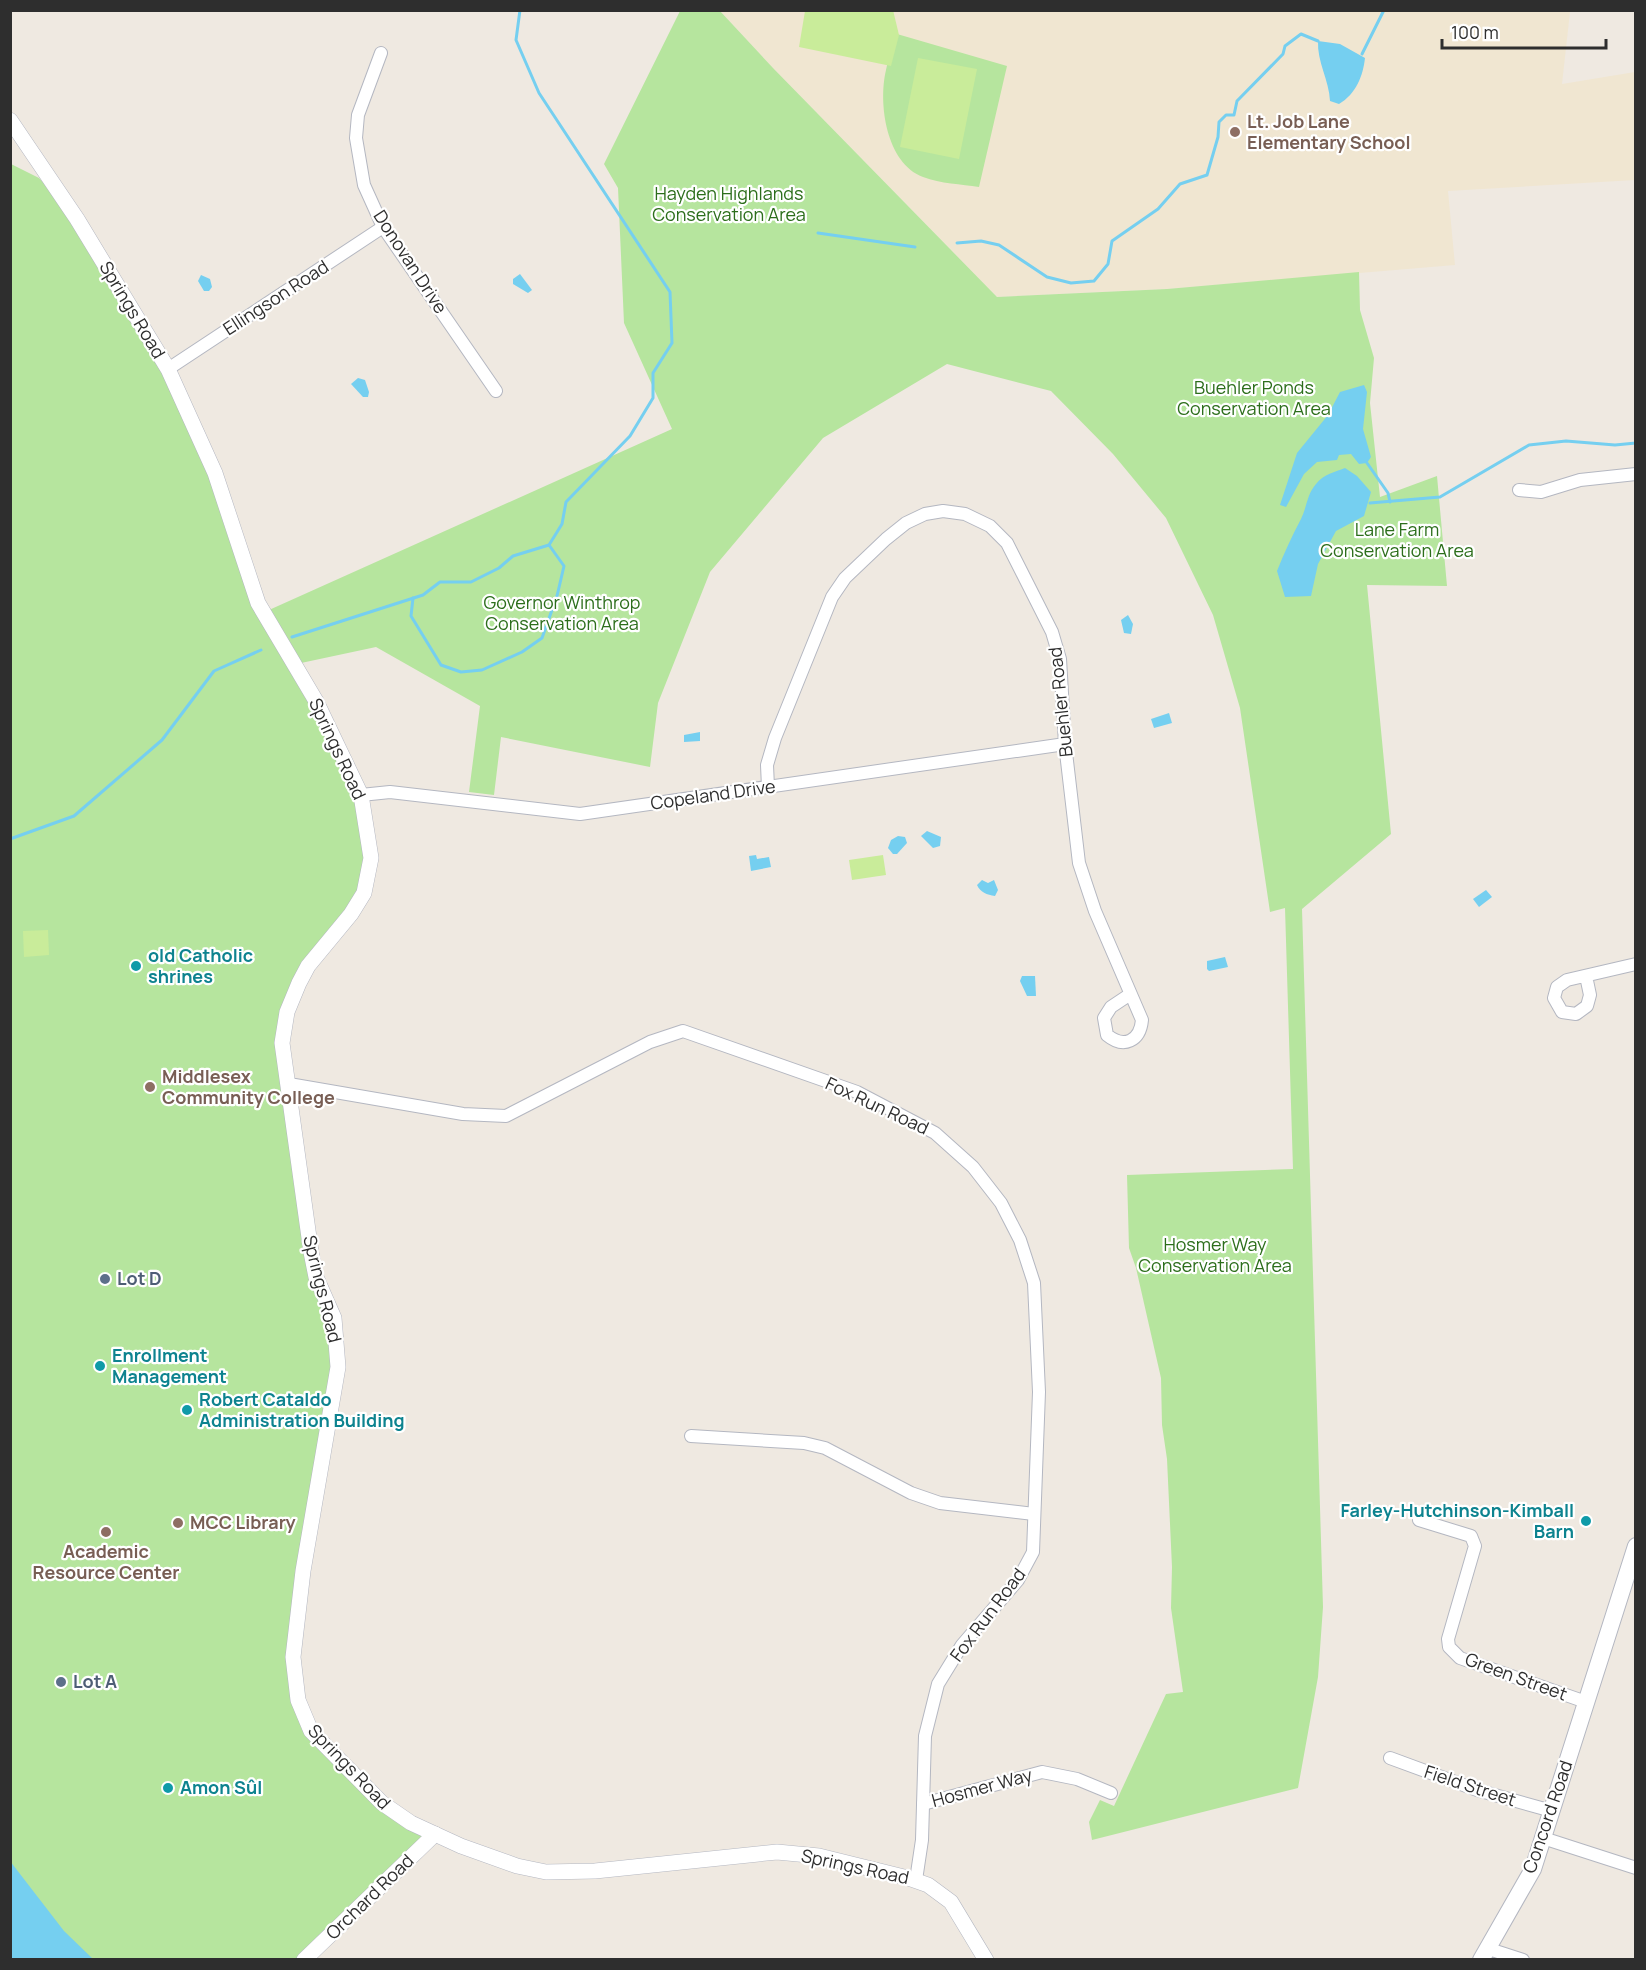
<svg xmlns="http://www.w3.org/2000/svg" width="1646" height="1970" font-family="Manrope,sans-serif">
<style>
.education{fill:#f0e6d1}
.green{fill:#b6e59e}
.pitch{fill:#c9ec9a}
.water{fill:#75cff0}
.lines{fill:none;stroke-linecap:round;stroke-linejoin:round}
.stream{stroke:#75cff0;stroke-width:3}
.minor-casing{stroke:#b4b7c1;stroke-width:14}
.tertiary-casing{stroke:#b4b7c1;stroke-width:16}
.secondary-casing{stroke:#b4b7c1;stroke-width:18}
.minor{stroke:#fff;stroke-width:12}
.tertiary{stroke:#fff;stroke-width:15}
.secondary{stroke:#fff;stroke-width:16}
.education-dot{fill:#8d6e63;stroke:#fff;stroke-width:2}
.culture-dot{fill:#0f9aa8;stroke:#fff;stroke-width:2}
.service-dot{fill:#5c6f8a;stroke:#fff;stroke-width:2}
.labels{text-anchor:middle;stroke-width:4.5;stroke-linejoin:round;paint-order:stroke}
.education-label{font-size:18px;font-weight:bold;fill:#785e54;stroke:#fff;text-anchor:start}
.park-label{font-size:18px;fill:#2c6e1b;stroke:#fff}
.street-label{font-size:18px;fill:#2e2e2e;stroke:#fff}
.culture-label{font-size:18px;font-weight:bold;fill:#0d838f;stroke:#fff;text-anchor:start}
.service-label{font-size:18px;font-weight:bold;fill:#4e5e75;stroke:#fff;text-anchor:start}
</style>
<rect width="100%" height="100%" fill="#efe9e1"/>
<!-- education -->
<path class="education" d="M 720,11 L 1579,11 L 1570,12 L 1562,84 L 1635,72 L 1635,180 L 1448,191 L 1455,265 L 1167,289 L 997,297 L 773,68 Z"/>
<!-- green -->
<g class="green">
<path d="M 680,11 L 720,11 L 773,68 L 997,297 L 1167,289 L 1359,272 L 1360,310 L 1374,358 L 1370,403 L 1380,497 L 1437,476 L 1447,586 L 1367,585 L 1391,834 L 1302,909 L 1323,1607 L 1318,1677 L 1298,1788 L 1092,1840 L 1089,1822 L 1100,1800 L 1114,1806 L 1166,1694 L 1183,1692 L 1171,1608 L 1172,1567 L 1167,1459 L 1162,1425 L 1161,1378 L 1136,1268 L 1129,1248 L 1127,1175 L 1293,1169 L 1285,908 L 1270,912 L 1240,708 L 1213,615 L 1166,518 L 1113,454 L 1051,391 L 947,364 L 823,438 L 710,572 L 658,703 L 650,767 L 501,737 L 494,795 L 469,792 L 480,706 L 376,647 L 301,663 L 269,610 L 672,429 L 624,323 L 618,188 L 604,164 Z"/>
<path d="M 897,34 L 1007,66 L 979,187 C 961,184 941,184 923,177 C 886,163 878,103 886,70 C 888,58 893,46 897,34 Z"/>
<path d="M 11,164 L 39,178 L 77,219 L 168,369 L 258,603 L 364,808 L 364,893 L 287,1012 L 297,1160 L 338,1340 L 293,1657 L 303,1717 L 357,1778 L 435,1834 L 297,1959 L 11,1959 Z"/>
</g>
<!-- pitch -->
<g class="pitch">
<path d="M 893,10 L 899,35 L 891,66 L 799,47 L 805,11 Z"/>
<path d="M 918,58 L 977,69 L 959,159 L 900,147 Z"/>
<path d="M 883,855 L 886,875 L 852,880 L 849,860 Z"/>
<path d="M 48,930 L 49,955 L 24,957 L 23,931 Z"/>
</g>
<!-- water -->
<g class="water">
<path d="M 1318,41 L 1340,44 L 1365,58 C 1363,76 1356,94 1339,104 L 1330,101 C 1329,80 1317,62 1318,41 Z"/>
<path d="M 520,274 L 532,290 L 528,293 L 513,284 L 513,279 Z"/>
<path d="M 201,275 L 210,279 L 212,287 L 209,291 L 204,291 L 198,281 Z"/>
<path d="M 358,378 L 365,380 L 369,392 L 368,397 L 363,397 L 351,384 Z"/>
<path d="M 1364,385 L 1367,392 L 1363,429 L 1371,457 L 1367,463 L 1359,464 L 1351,454 L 1339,455 L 1337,460 L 1317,462 L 1304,474 L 1286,507 L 1280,505 L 1297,453 L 1328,415 L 1340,392 Z"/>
<path d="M 1345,468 L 1357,476 L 1371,492 L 1364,516 L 1336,531 L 1318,564 L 1311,596 L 1285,597 L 1277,571 C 1284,553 1292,536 1301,519 C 1307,507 1307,494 1316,484 C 1324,474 1335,472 1345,468 Z"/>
<path d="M 1128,615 L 1133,624 L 1131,634 L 1124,633 L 1121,620 Z"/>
<path d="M 1169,713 L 1172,723 L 1154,728 L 1151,719 Z"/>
<path d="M 700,732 L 700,741 L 684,742 L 684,735 Z"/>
<path d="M 927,831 L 941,837 L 940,846 L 933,848 L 921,836 Z"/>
<path d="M 898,836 L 905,837 L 907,843 L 897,854 L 893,854 L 888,848 L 891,840 Z"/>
<path d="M 756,855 L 757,859 L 769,857 L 771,867 L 751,871 L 749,856 Z"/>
<path d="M 982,880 L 988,883 L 994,880 L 998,890 L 995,896 C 987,895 980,892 977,885 Z"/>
<path d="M 1486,890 L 1492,897 L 1479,907 L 1473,899 Z"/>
<path d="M 1225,957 L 1228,967 L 1209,971 L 1207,969 L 1207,961 Z"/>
<path d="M 1022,976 L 1035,976 L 1036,996 L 1027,996 L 1020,981 Z"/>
<path d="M 10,1861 L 64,1931 L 93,1959 L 11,1959 Z"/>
</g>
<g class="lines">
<!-- stream -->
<g class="stream">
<path d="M 1362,54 L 1384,10"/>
<path d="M 818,233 L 915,247"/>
<path d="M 957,243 L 981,241 L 999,245 L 1047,277 L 1071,283 L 1094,281 L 1108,264 L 1112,241 L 1158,209 L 1180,184 L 1207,175 L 1218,137 L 1219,122 L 1226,115 L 1234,115 L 1237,101 L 1283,54 L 1285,46 L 1301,34 L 1318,41"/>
<path d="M 1367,463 L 1388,493 L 1390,502"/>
<path d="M 1370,503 L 1440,497 L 1529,445 L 1566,441 L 1615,445 L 1636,443"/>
<path d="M 413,598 L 411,616 L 441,665 L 461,672 L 482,670 L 522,652 L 542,638 L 557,596 L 564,566 L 549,545"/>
<path d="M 292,637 L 423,595 L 440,582 L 471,582 L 499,568 L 513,556 L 549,545 L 562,524 L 566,502 L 630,436 L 653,398 L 653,373 L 672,343 L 670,292 L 539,93 L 516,40 L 520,10"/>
<path d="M 10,839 L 74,816 L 162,740 L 214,671 L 261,650"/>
</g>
<!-- minor casing -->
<g class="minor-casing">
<g id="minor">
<path d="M 381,53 L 358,115 L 356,138 L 364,185 L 383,227 L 496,391"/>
<path d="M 168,369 L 383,227"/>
<path d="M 1519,490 L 1541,492 L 1580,480 L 1636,474"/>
<path d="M 768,787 L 767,765 L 775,738 L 832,597 L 845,578 L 886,539 L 906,523 L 925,514 L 943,511 L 965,514 L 990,526 L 1007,543 L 1052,632 L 1060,659 L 1065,744 L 1079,863 L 1095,911 L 1142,1020 C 1140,1041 1124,1049 1107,1035 L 1104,1018 L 1111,1007 L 1129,995"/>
<path d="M 361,795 L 390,792 L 580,814 L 1065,744"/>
<path d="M 1586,976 L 1590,995 L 1587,1006 L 1576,1014 L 1562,1012 L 1554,998 L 1557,987 L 1567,980 L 1636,964"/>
<path d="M 289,1084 L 463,1114 L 506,1116 L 650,1042 L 683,1031 L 857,1092 L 935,1133 L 973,1167 L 1001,1203 L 1020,1240 L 1034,1283 L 1039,1392 L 1033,1552 L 1018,1580 L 962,1645 L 938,1684 L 925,1736 L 922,1840 L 916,1880"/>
<path d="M 691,1436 L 804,1443 L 825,1448 L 911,1493 L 940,1503 L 1034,1514"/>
<path d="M 1419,1520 L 1471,1536 L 1475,1546 L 1448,1639 L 1449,1647 L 1460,1658 L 1586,1702"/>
<path d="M 1390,1758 L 1477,1790 L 1552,1811"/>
<path d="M 923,1804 L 1042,1772 L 1077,1779 L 1111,1793"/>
<path d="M 1543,1838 L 1636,1868"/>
<path d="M 1489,1949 L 1523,1960"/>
</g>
</g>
<!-- tertiary casing -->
<g class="tertiary-casing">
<g id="tertiary">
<path d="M 10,120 L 77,219 L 168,369 L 215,473 L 258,603 L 316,701 L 361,795 L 371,858 L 364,893 L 351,914 L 308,966 L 299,983 L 287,1012 L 282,1043 L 311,1252 L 316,1277 L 334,1318 L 338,1367 L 303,1571 L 293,1657 L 298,1700 L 311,1731 L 382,1803 L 411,1823 L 461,1846 L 517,1866 L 546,1872 L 595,1871 L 777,1852 L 819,1856 L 908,1878 L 928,1885 L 951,1902 L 986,1960"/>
<path d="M 304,1960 L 435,1834"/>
</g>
</g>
<!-- secondary casing -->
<g class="secondary-casing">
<path id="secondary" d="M 1481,1960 L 1533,1869 L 1636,1546"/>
</g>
<!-- minor -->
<use href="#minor" class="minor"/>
<!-- tertiary -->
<use href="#tertiary" class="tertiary"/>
<!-- secondary -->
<use href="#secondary" class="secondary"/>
</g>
<!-- markers -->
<g class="education-dot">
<circle cx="1235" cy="132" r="6"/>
<circle cx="150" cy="1087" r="6"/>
<circle cx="178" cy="1523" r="6"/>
<circle cx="106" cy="1532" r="6"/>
</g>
<g class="culture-dot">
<circle cx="136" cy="966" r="6"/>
<circle cx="100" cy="1366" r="6"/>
<circle cx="187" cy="1410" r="6"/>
<circle cx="1586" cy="1521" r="6"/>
<circle cx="168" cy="1788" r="6"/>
</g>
<g class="service-dot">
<circle cx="105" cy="1279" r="6"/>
<circle cx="61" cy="1682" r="6"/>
</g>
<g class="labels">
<!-- education labels -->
<g class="education-label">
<text x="1247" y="128">Lt. Job Lane<tspan x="1247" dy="21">Elementary School</tspan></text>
<text x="162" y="1083">Middlesex<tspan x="162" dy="21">Community College</tspan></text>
<text x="190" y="1529">MCC Library</text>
<text x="106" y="1558" text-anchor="middle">Academic<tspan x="106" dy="21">Resource Center</tspan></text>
</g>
<!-- park labels -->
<g class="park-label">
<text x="729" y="200">Hayden Highlands<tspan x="729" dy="21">Conservation Area</tspan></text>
<text x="1254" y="394">Buehler Ponds<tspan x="1254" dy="21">Conservation Area</tspan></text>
<text x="1397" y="536">Lane Farm<tspan x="1397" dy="21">Conservation Area</tspan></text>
<text x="562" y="609">Governor Winthrop<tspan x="562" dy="21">Conservation Area</tspan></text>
<text x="1215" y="1251">Hosmer Way<tspan x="1215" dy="21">Conservation Area</tspan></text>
</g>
<!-- street labels -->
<g class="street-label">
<text transform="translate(410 262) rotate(57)" y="6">Donovan Drive</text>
<text transform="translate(276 298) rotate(-33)" y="6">Ellingson Road</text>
<text transform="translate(132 310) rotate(59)" y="6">Springs Road</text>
<text transform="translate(1061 702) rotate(-96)" y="6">Buehler Road</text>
<text transform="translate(337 749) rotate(65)" y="6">Springs Road</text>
<text transform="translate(713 795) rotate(-8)" y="6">Copeland Drive</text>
<text transform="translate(877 1106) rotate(25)" y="6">Fox Run Road</text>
<text transform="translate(322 1289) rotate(76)" y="6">Springs Road</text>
<text transform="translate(988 1615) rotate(-53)" y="6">Fox Run Road</text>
<text transform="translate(1516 1677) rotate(20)" y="6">Green Street</text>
<text transform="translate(349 1767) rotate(46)" y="6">Springs Road</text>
<text transform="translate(1470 1786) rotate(18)" y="6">Field Street</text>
<text transform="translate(982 1788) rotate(-15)" y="6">Hosmer Way</text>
<text transform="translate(1548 1817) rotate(-71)" y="6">Concord Road</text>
<text transform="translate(855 1867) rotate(12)" y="6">Springs Road</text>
<text transform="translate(370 1897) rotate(-44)" y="6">Orchard Road</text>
</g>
<!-- culture labels -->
<g class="culture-label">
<text x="148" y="962">old Catholic<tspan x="148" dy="21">shrines</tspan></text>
<text x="112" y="1362">Enrollment<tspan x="112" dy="21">Management</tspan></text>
<text x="199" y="1406">Robert Cataldo<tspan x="199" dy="21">Administration Building</tspan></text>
<text x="1574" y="1517" text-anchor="end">Farley-Hutchinson-Kimball<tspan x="1574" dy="21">Barn</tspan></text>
<text x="180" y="1794">Amon Sûl</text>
</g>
<!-- service labels -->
<g class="service-label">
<text x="117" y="1285">Lot D</text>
<text x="73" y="1688">Lot A</text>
</g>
</g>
<!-- border -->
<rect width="1646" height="1970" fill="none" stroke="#2e2e2e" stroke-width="24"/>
<!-- scale -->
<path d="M1442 39v9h164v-9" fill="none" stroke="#2e2e2e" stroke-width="3"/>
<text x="1451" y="39" font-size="18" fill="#2e2e2e" stroke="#ffffff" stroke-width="4.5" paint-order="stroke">100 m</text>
</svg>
